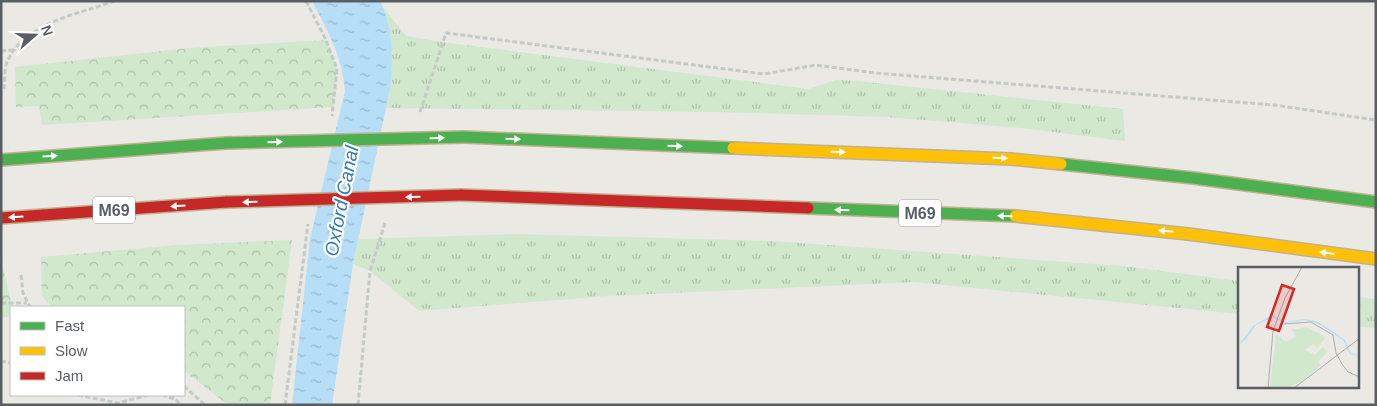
<svg xmlns="http://www.w3.org/2000/svg" width="1377" height="406" font-family="Arial,sans-serif">
<style>
.grass{fill:url(#grass-tufts)}
.forest{fill:url(#forest-crowns)}
.water{fill:url(#water-ripples)}
.lines{fill:none;stroke-linecap:round;stroke-linejoin:round}
.fast-casing{stroke:#c2b191;stroke-width:14}
.slow-casing{stroke:#c2b191;stroke-width:14}
.jam-casing{stroke:#c2b191;stroke-width:14}
.path{stroke:#c4cbc7;stroke-width:3;stroke-dasharray:5 2.5;stroke-linecap:butt}
.fast{stroke:#4caf50;stroke-width:11}
.slow{stroke:#ffc107;stroke-width:11}
.jam{stroke:#c62828;stroke-width:11}
.fast-bridge-casing{stroke:#c2b191;stroke-width:14;stroke-linecap:butt}
.jam-bridge-casing{stroke:#c2b191;stroke-width:14;stroke-linecap:butt}
.fast-bridge{stroke:#4caf50;stroke-width:11}
.jam-bridge{stroke:#c62828;stroke-width:11}
.oneway{fill:#f6fbf6}
.labels{text-anchor:middle;stroke-width:4.5;stroke-linejoin:round;paint-order:stroke}
.shield{fill:#fff;stroke:#8b8e92;stroke-width:1}
.shield-label{font-size:16px;font-weight:bold;fill:#595e63}
.water-label{font-size:19px;font-style:italic;fill:#337aba;stroke:#fff}
.inset-road{fill:none;stroke:#acadac;stroke-width:1}
.view{fill:#d62828;fill-opacity:0.15;stroke:#d62828;stroke-width:2.5}
.inset-edge{fill:none;stroke:#595e63;stroke-width:2.5}
</style>
<defs>
<pattern id="grass-tufts" width="24" height="20" patternUnits="userSpaceOnUse" patternTransform="scale(1.25)"><rect width="24" height="20" fill="#d1e8cd"/><path d="M3 7l-1-3M5 7V3M7 7l1-3M15 17l-1-3M17 17v-4M19 17l1-3" fill="none" stroke="#adbfaa"/></pattern>
<pattern id="forest-crowns" width="20" height="18" patternUnits="userSpaceOnUse" patternTransform="scale(1.25)"><rect width="20" height="18" fill="#d1e8cd"/><path d="M2 6a3 3 0 1 1 6 0M12 15a3 3 0 1 1 6 0" fill="none" stroke="#adbfaa"/></pattern>
<pattern id="water-ripples" width="26" height="14" patternUnits="userSpaceOnUse" patternTransform="scale(1.25)"><rect width="26" height="14" fill="#b6def7"/><path d="M2 4q2-2 4 0t4 0M15 11q2-2 4 0t4 0" fill="none" stroke="#97b7cc"/></pattern>
</defs>
<rect width="100%" height="100%" fill="#eae9e4"/>
<!-- grass -->
<g class="grass">
<path d="M 383,7 L 406,36 L 442,42 L 808,89 L 836,80 L 856,81 L 1123,109 L 1125,141 L 1022,128 L 887,117 L 716,112 L 386,108 L 390,89 Z"/>
<path d="M 514,234 L 772,241 L 1123,266 L 1239,281 L 1239,314 L 914,282 L 607,296 L 419,311 L 370,271 L 353,264 L 359,239 Z"/>
<path d="M 1358,297 L 1376,299 L 1376,328 L 1358,326 Z"/>
</g>
<!-- forest -->
<g class="forest">
<path d="M 326,40 L 337,69 L 333,107 L 42,125 L 39,106 L 16,107 L 15,67 L 189,48 Z"/>
<path d="M 292,240 L 270,405 L 228,405 L 184,371 L 184,307 L 52,307 L 42,296 L 41,257 L 178,245 Z"/>
<path d="M 1,258 L 12,307 L 11,316 L 1,318 Z"/>
</g>
<!-- water -->
<path class="water" d="M 312,1 L 380,1 C 394,29 393,59 390,89 L 353,264 L 332,405 L 292,405 L 310,239 L 345,91 C 342,55 328,32 312,1 Z"/>
<g class="lines">
<!-- fast casing -->
<g class="fast-casing">
<g id="fast">
<path d="M 464,137 L 733,148"/>
<path d="M 1,160 L 226,143"/>
<path d="M 1061,164 L 1193,178 L 1376,202"/>
<path d="M 808,208 L 1015,216"/>
</g>
</g>
<!-- slow casing -->
<g class="slow-casing">
<g id="slow">
<path d="M 733,148 L 1011,159 L 1061,164"/>
<path d="M 1015,216 L 1188,234 L 1376,259"/>
</g>
</g>
<!-- jam casing -->
<g class="jam-casing">
<g id="jam">
<path d="M 461,195 L 808,208"/>
<path d="M 1,218 L 227,202"/>
</g>
</g>
<!-- path -->
<g class="path">
<path d="M 306,1 L 326,40 L 337,69 L 332,116"/>
<path d="M 1,51 L 13,50"/>
<path d="M 4,89 C 5,81 4,70 7,62 C 24,23 78,14 115,1"/>
<path d="M 420,112 L 446,33 L 764,74 L 816,65 L 875,73 L 1274,105 L 1376,120"/>
<path d="M 21,275 L 23,293 L 30,307"/>
<path d="M 1,303 L 27,303"/>
<path d="M 1,361 L 11,363"/>
<path d="M 184,386 L 205,405"/>
<path d="M 78,395 L 118,403 L 149,395"/>
<path d="M 162,395 L 174,399"/>
<path d="M 170,395 L 182,405"/>
<path d="M 285,405 L 308,224"/>
<path d="M 358,405 L 370,271 L 385,223"/>
</g>
<!-- fast -->
<use href="#fast" class="fast"/>
<!-- slow -->
<use href="#slow" class="slow"/>
<!-- jam -->
<use href="#jam" class="jam"/>
<!-- fast-bridge casing -->
<g class="fast-bridge-casing">
<path id="fast-bridge" d="M 226,143 L 464,137"/>
</g>
<!-- jam-bridge casing -->
<g class="jam-bridge-casing">
<path id="jam-bridge" d="M 227,202 L 461,195"/>
</g>
<!-- fast-bridge -->
<use href="#fast-bridge" class="fast-bridge"/>
<!-- jam-bridge -->
<use href="#jam-bridge" class="jam-bridge"/>
</g>
<!-- one-way arrows -->
<defs><path id="oneway-solid" d="M-6-.8H1V-3.2L6.5 0L1 3.2V.8H-6Z" transform="scale(1.25)"/></defs>
<g class="oneway">
<use href="#oneway-solid" transform="translate(437 138) rotate(-1)"/>
<use href="#oneway-solid" transform="translate(513 139) rotate(2)"/>
<use href="#oneway-solid" transform="translate(275 142) rotate(-1)"/>
<use href="#oneway-solid" transform="translate(675 146) rotate(2)"/>
<use href="#oneway-solid" transform="translate(838 152) rotate(2)"/>
<use href="#oneway-solid" transform="translate(50 156) rotate(-4)"/>
<use href="#oneway-solid" transform="translate(1000 158) rotate(2)"/>
<use href="#oneway-solid" transform="translate(413 197) rotate(178)"/>
<use href="#oneway-solid" transform="translate(250 202) rotate(178)"/>
<use href="#oneway-solid" transform="translate(178 206) rotate(176)"/>
<use href="#oneway-solid" transform="translate(842 210) rotate(-178)"/>
<use href="#oneway-solid" transform="translate(1005 216) rotate(-178)"/>
<use href="#oneway-solid" transform="translate(16 217) rotate(176)"/>
<use href="#oneway-solid" transform="translate(1166 231) rotate(-174)"/>
<use href="#oneway-solid" transform="translate(1327 253) rotate(-172)"/>
</g>
<g class="labels">
<!-- shield labels -->
<g class="shield">
<rect x="93" y="196.5" width="42" height="27" rx="4"/>
<rect x="899" y="199.5" width="42" height="27" rx="4"/>
</g>
<g class="shield-label">
<text x="114" y="216">M69</text>
<text x="920" y="219">M69</text>
</g>
<!-- water labels -->
<g class="water-label">
<text transform="translate(341 201) rotate(-79)" y="7">Oxford Canal</text>
</g>
</g>
<!-- overview -->
<g transform="translate(1238 267)">
<rect width="121" height="121" fill="#eae9e4"/>
<path d="M 68,60 L 88,70 L 79,81 L 75,77 L 66,83 L 77,88 L 85,80 L 89,85 L 80,95 L 83,98 L 63,115 L 48,121 L 32,121 L 38,67 L 48,75 L 58,69 L 54,63 Z" fill="#d1e8cd"/>
<path d="M 34,48 L 48,55 L 65,52 L 78,54 L 99,67 L 107,73 L 113,86 L 121,89 L 112,87 L 105,73 L 79,56 L 67,53 L 47,56 L 35,50 L 18,58 L 8,72 L 0,79 L 15,59 Z" fill="#b6def7"/>
<path class="inset-road" d="M 46,57 L 73,55 L 95,68 L 98,86 L 104,97 L 110,105 L 122,110M 30,121 L 35,64 L 47,31 L 64,0M 56,121 L 122,71"/>
<path class="view" d="M 44,18 L 56,22 L 41,64 L 29,60 Z"/>
<rect width="121" height="121" class="inset-edge"/>
</g>
<!-- border -->
<rect width="1377" height="406" fill="none" stroke="#595e63" stroke-width="5"/>
<!-- legend -->
<rect x="10" y="306" width="175" height="90" fill="#ffffff" stroke="#bdbfc1"/>
<rect x="20" y="322" width="25" height="8" fill="#4caf50" stroke="#bdbfc1"/>
<text x="55" y="331" font-size="15" fill="#595e63">Fast</text>
<rect x="20" y="347" width="25" height="8" fill="#ffc107" stroke="#bdbfc1"/>
<text x="55" y="356" font-size="15" fill="#595e63">Slow</text>
<rect x="20" y="372" width="25" height="8" fill="#c62828" stroke="#bdbfc1"/>
<text x="55" y="381" font-size="15" fill="#595e63">Jam</text>
<!-- north arrow -->
<g transform="translate(35 35) rotate(70)" stroke="#ffffff" stroke-width="4" paint-order="stroke">
<path d="M0-4L9 19L0 12L-9 19Z" fill="#595e63"/>
<text y="-8" font-size="14" font-weight="bold" text-anchor="middle" fill="#595e63">N</text>
</g>
</svg>
